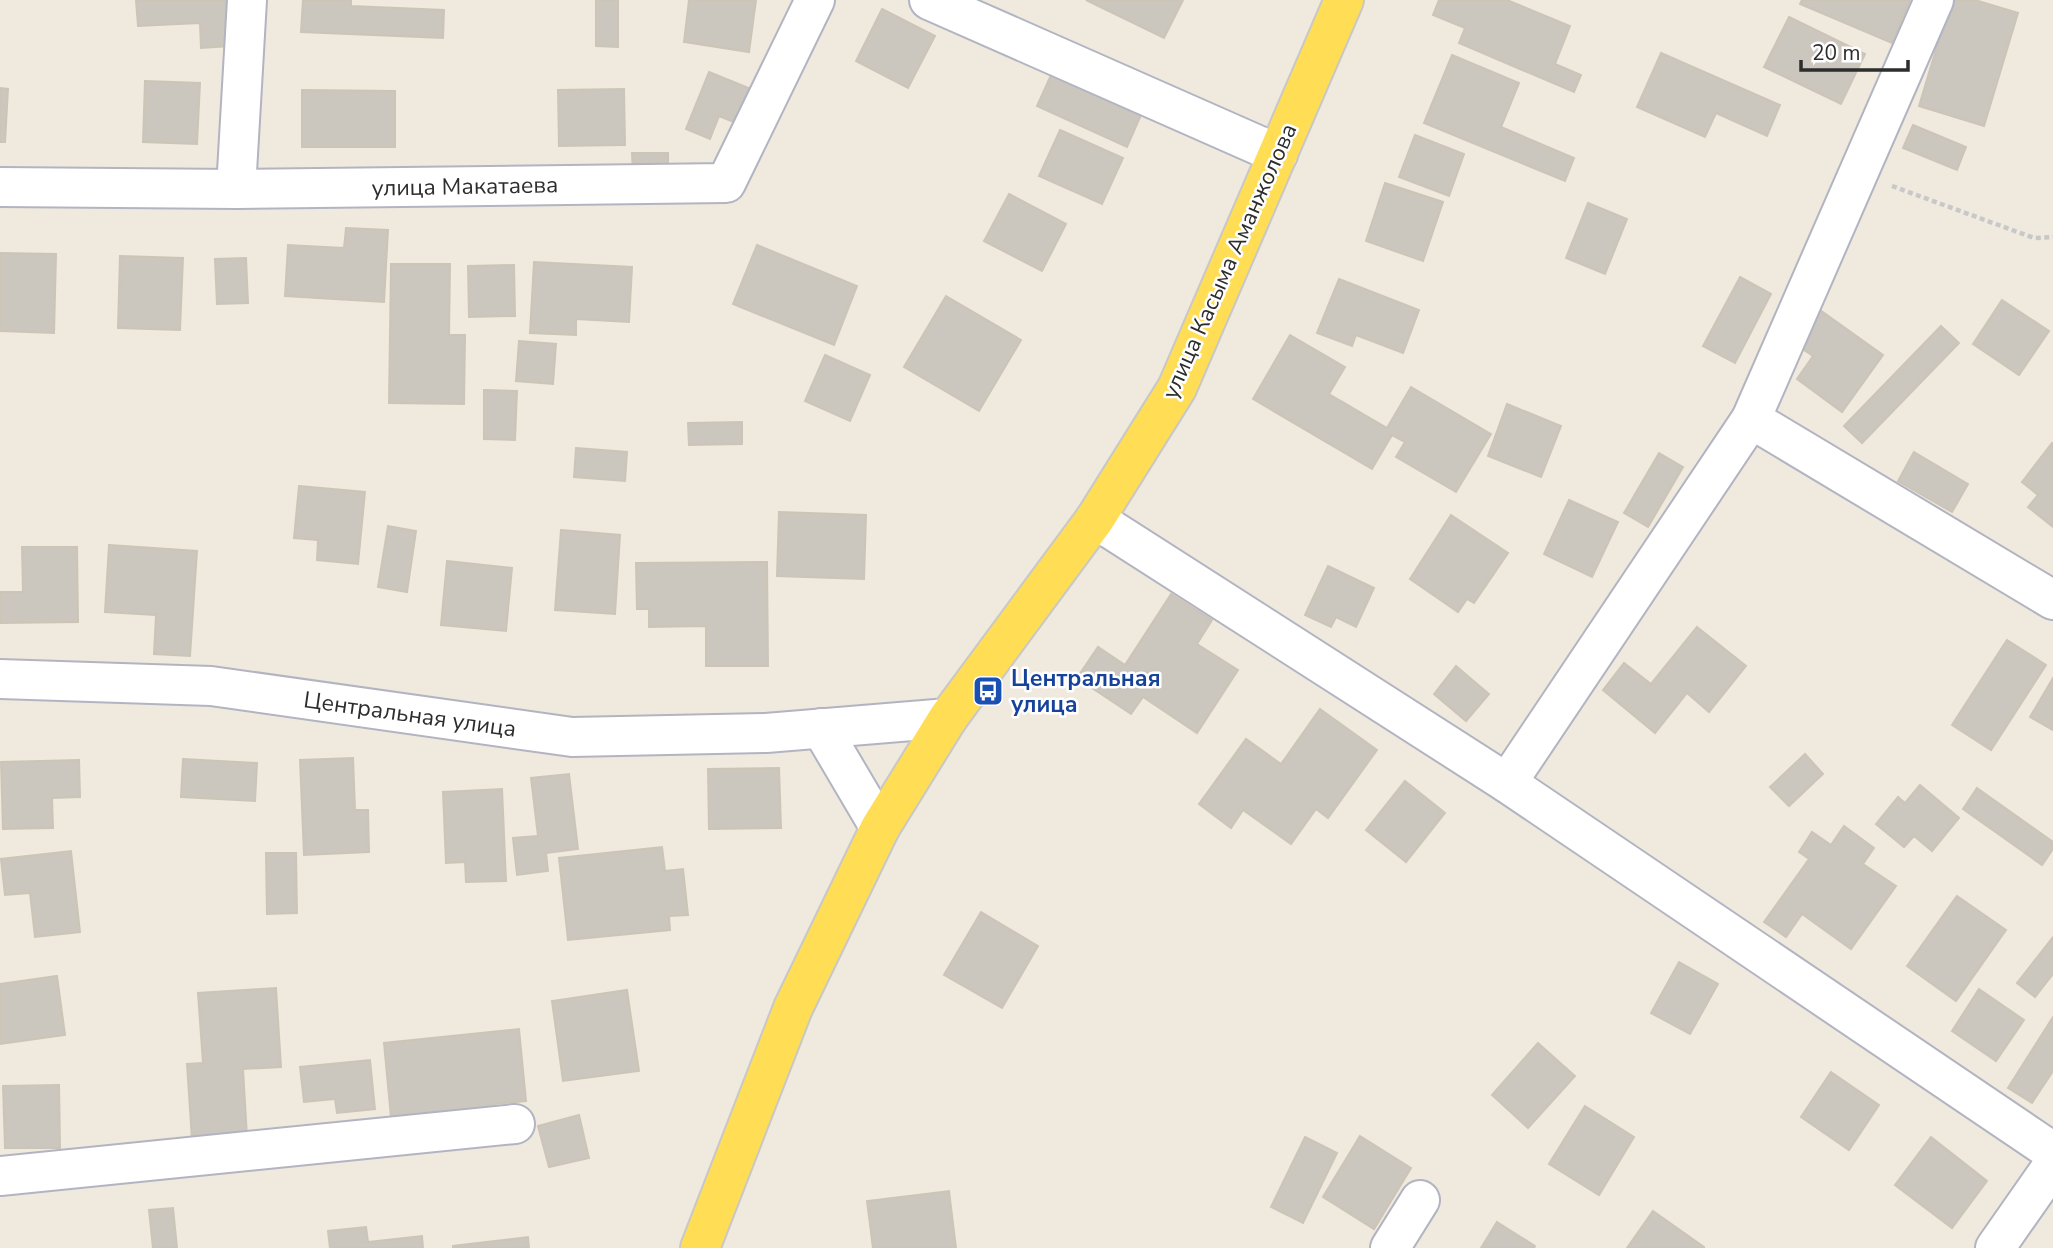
<svg xmlns="http://www.w3.org/2000/svg" width="2053" height="1248" font-family="'Nunito Sans',sans-serif">
<style>
.building{fill:#cbc6be;stroke:#ccc5b7;stroke-width:2}
.lines{fill:none;stroke-linecap:round;stroke-linejoin:round}
.minor-casing{stroke:#b2b4c2;stroke-width:42}
.major-casing{stroke:#c8c8c8;stroke-width:42}
.path{stroke:#c8c8c8;stroke-width:4.5;stroke-dasharray:5 3.5;stroke-linecap:butt}
.minor{stroke:#fff;stroke-width:38}
.major{stroke:#ffdd54;stroke-width:38}
.labels{text-anchor:middle;stroke-width:5;stroke-linejoin:round;paint-order:stroke}
.street-label{font-size:23px;fill:#2d2d2d;stroke:#fff}
.transit-label{font-size:23px;font-weight:bold;fill:#164399;stroke:#fff;text-anchor:start}
</style>
<rect width="100%" height="100%" fill="#f0e9de"/>
<!-- building -->
<g class="building">
<path d="M 136,0 L 228,0 L 231,46 L 201,48 L 200,23 L 138,26 Z"/>
<path d="M 303,0 L 351,0 L 351,6 L 444,10 L 443,38 L 301,32 Z"/>
<path d="M 596,0 L 618,0 L 618,47 L 596,46 Z"/>
<path d="M 689,0 L 756,0 L 749,52 L 684,42 Z"/>
<path d="M 1086,0 L 1183,0 L 1164,38 Z"/>
<path d="M 1439,0 L 1507,0 L 1570,26 L 1555,64 L 1581,75 L 1574,92 L 1459,43 L 1465,28 L 1433,15 Z"/>
<path d="M 1802,0 L 1910,0 L 1892,43 L 1800,4 Z"/>
<path d="M 1951,0 L 1975,0 L 2018,13 L 1984,126 L 1919,106 Z"/>
<path d="M 882,9 L 935,36 L 908,88 L 856,61 Z"/>
<path d="M 1789,17 L 1865,54 L 1841,104 L 1764,67 Z"/>
<path d="M 1661,53 L 1780,105 L 1767,136 L 1716,113 L 1705,137 L 1637,107 Z"/>
<path d="M 1452,55 L 1519,83 L 1501,127 L 1574,158 L 1565,181 L 1424,123 Z"/>
<path d="M 709,72 L 756,91 L 741,125 L 719,116 L 710,139 L 686,129 Z"/>
<path d="M 1051,75 L 1141,115 L 1127,147 L 1037,106 Z"/>
<path d="M 145,81 L 200,83 L 197,144 L 143,142 Z"/>
<path d="M 0,88 L 8,89 L 5,142 L 0,142 Z"/>
<path d="M 624,89 L 625,145 L 559,146 L 558,90 Z"/>
<path d="M 302,90 L 395,91 L 395,147 L 302,147 Z"/>
<path d="M 1913,125 L 1966,147 L 1957,170 L 1903,148 Z"/>
<path d="M 1060,130 L 1123,158 L 1102,204 L 1039,176 Z"/>
<path d="M 1415,135 L 1464,154 L 1449,196 L 1399,177 Z"/>
<path d="M 632,153 L 668,153 L 668,174 L 633,174 Z"/>
<path d="M 1385,183 L 1443,202 L 1423,261 L 1366,241 Z"/>
<path d="M 1009,194 L 1066,224 L 1042,271 L 984,241 Z"/>
<path d="M 1588,203 L 1627,219 L 1605,274 L 1566,258 Z"/>
<path d="M 346,228 L 388,230 L 384,302 L 285,296 L 288,245 L 344,248 Z"/>
<path d="M 757,245 L 857,286 L 834,345 L 733,304 Z"/>
<path d="M 0,253 L 56,254 L 54,333 L 0,331 Z"/>
<path d="M 120,256 L 183,258 L 180,330 L 118,328 Z"/>
<path d="M 246,258 L 248,303 L 217,304 L 215,259 Z"/>
<path d="M 534,262 L 632,267 L 629,322 L 576,319 L 576,335 L 530,333 Z"/>
<path d="M 391,264 L 450,264 L 449,335 L 465,335 L 464,404 L 389,403 Z"/>
<path d="M 514,265 L 515,316 L 469,317 L 468,266 Z"/>
<path d="M 1740,277 L 1771,294 L 1735,363 L 1703,346 Z"/>
<path d="M 1339,279 L 1419,310 L 1403,353 L 1356,335 L 1352,346 L 1317,333 Z"/>
<path d="M 946,296 L 1021,340 L 979,411 L 904,367 Z"/>
<path d="M 2002,300 L 2049,331 L 2019,375 L 1973,344 Z"/>
<path d="M 1820,310 L 1883,355 L 1842,412 L 1797,379 L 1813,356 L 1795,344 Z"/>
<path d="M 1941,326 L 1959,343 L 1862,443 L 1844,426 Z"/>
<path d="M 1290,335 L 1345,367 L 1329,394 L 1387,428 L 1411,387 L 1491,434 L 1456,492 L 1396,457 L 1405,442 L 1392,435 L 1372,469 L 1253,399 Z"/>
<path d="M 519,341 L 556,344 L 553,384 L 516,381 Z"/>
<path d="M 825,355 L 870,375 L 850,421 L 805,401 Z"/>
<path d="M 484,390 L 517,391 L 515,440 L 484,439 Z"/>
<path d="M 1507,404 L 1561,426 L 1541,477 L 1488,456 Z"/>
<path d="M 742,422 L 742,444 L 689,445 L 688,423 Z"/>
<path d="M 2052,443 L 2053,444 L 2053,527 L 2028,507 L 2038,495 L 2022,482 Z"/>
<path d="M 576,448 L 627,452 L 625,481 L 574,477 Z"/>
<path d="M 1914,452 L 1968,484 L 1952,512 L 1898,481 Z"/>
<path d="M 1659,453 L 1683,467 L 1648,527 L 1624,513 Z"/>
<path d="M 299,486 L 365,492 L 358,564 L 317,560 L 318,540 L 294,538 Z"/>
<path d="M 1569,500 L 1618,522 L 1592,577 L 1544,554 Z"/>
<path d="M 779,512 L 866,515 L 864,579 L 777,576 Z"/>
<path d="M 1451,515 L 1508,553 L 1474,603 L 1467,599 L 1458,612 L 1410,579 Z"/>
<path d="M 388,526 L 416,531 L 407,592 L 378,587 Z"/>
<path d="M 561,530 L 620,535 L 615,614 L 555,610 Z"/>
<path d="M 109,545 L 197,551 L 190,656 L 154,654 L 156,615 L 105,612 Z"/>
<path d="M 22,547 L 77,547 L 78,622 L 0,623 L 0,592 L 23,592 Z"/>
<path d="M 447,561 L 512,568 L 506,631 L 441,625 Z"/>
<path d="M 767,562 L 768,666 L 706,666 L 706,626 L 649,627 L 649,609 L 637,609 L 636,563 Z"/>
<path d="M 1328,566 L 1374,588 L 1356,627 L 1336,617 L 1331,627 L 1305,615 Z"/>
<path d="M 1171,594 L 1212,620 L 1197,644 L 1238,670 L 1197,733 L 1143,697 L 1131,714 L 1077,678 L 1098,647 L 1125,665 Z"/>
<path d="M 1697,627 L 1746,666 L 1709,712 L 1687,693 L 1655,733 L 1603,690 L 1624,663 L 1651,684 Z"/>
<path d="M 2007,640 L 2046,665 L 1991,750 L 1952,725 Z"/>
<path d="M 1456,666 L 1489,694 L 1466,721 L 1434,694 Z"/>
<path d="M 2053,678 L 2053,730 L 2030,717 Z"/>
<path d="M 1320,709 L 1377,750 L 1328,818 L 1316,809 L 1291,844 L 1243,810 L 1231,828 L 1199,804 L 1246,739 L 1281,764 Z"/>
<path d="M 1805,754 L 1823,774 L 1789,806 L 1770,787 Z"/>
<path d="M 353,758 L 355,810 L 368,810 L 369,852 L 304,855 L 300,760 Z"/>
<path d="M 183,759 L 257,763 L 255,801 L 181,797 Z"/>
<path d="M 79,760 L 80,797 L 52,798 L 53,828 L 3,829 L 1,762 Z"/>
<path d="M 779,768 L 781,828 L 709,829 L 708,769 Z"/>
<path d="M 569,774 L 578,849 L 546,853 L 548,871 L 517,875 L 513,838 L 538,836 L 531,778 Z"/>
<path d="M 1405,781 L 1445,813 L 1406,862 L 1366,830 Z"/>
<path d="M 1920,785 L 1959,818 L 1932,851 L 1914,836 L 1904,847 L 1876,824 L 1898,797 L 1905,803 Z"/>
<path d="M 1977,788 L 2053,842 L 2053,849 L 2042,865 L 1963,809 Z"/>
<path d="M 502,789 L 506,881 L 466,882 L 465,862 L 446,863 L 443,792 Z"/>
<path d="M 1844,826 L 1874,848 L 1863,864 L 1896,886 L 1851,949 L 1802,914 L 1786,937 L 1764,922 L 1809,859 L 1799,852 L 1812,832 L 1831,845 Z"/>
<path d="M 662,847 L 665,871 L 683,869 L 688,915 L 669,916 L 670,930 L 568,940 L 559,858 Z"/>
<path d="M 71,851 L 80,932 L 35,937 L 30,893 L 5,895 L 1,859 Z"/>
<path d="M 266,853 L 296,853 L 297,913 L 267,914 Z"/>
<path d="M 1957,896 L 2006,930 L 1956,1001 L 1907,966 Z"/>
<path d="M 981,912 L 1038,946 L 1002,1008 L 944,975 Z"/>
<path d="M 2053,937 L 2053,974 L 2035,997 L 2017,983 Z"/>
<path d="M 1679,962 L 1718,984 L 1690,1034 L 1651,1013 Z"/>
<path d="M 57,976 L 65,1035 L 0,1044 L 0,984 Z"/>
<path d="M 276,988 L 281,1067 L 243,1069 L 247,1137 L 192,1140 L 187,1064 L 203,1063 L 198,993 Z"/>
<path d="M 1979,989 L 2024,1020 L 1996,1061 L 1952,1031 Z"/>
<path d="M 627,990 L 639,1071 L 563,1081 L 552,1001 Z"/>
<path d="M 2053,1017 L 2053,1071 L 2032,1103 L 2008,1088 Z"/>
<path d="M 519,1029 L 526,1101 L 494,1104 L 495,1119 L 392,1128 L 384,1043 Z"/>
<path d="M 1538,1043 L 1575,1076 L 1528,1128 L 1492,1095 Z"/>
<path d="M 370,1060 L 375,1109 L 337,1113 L 335,1099 L 304,1102 L 300,1067 Z"/>
<path d="M 1831,1072 L 1879,1105 L 1849,1150 L 1801,1117 Z"/>
<path d="M 59,1085 L 60,1148 L 5,1148 L 3,1086 Z"/>
<path d="M 1585,1106 L 1634,1137 L 1599,1195 L 1549,1164 Z"/>
<path d="M 579,1115 L 589,1158 L 549,1167 L 538,1126 Z"/>
<path d="M 1360,1136 L 1411,1168 L 1374,1229 L 1323,1197 Z"/>
<path d="M 1305,1137 L 1337,1153 L 1303,1223 L 1271,1207 Z"/>
<path d="M 1931,1137 L 1987,1181 L 1952,1228 L 1895,1185 Z"/>
<path d="M 949,1191 L 956,1248 L 873,1248 L 867,1201 Z"/>
<path d="M 173,1208 L 177,1248 L 153,1248 L 149,1210 Z"/>
<path d="M 1653,1211 L 1704,1247 L 1704,1248 L 1627,1248 Z"/>
<path d="M 1497,1222 L 1535,1246 L 1534,1248 L 1481,1248 Z"/>
<path d="M 366,1227 L 368,1242 L 422,1236 L 423,1248 L 330,1248 L 328,1231 Z"/>
<path d="M 528,1237 L 529,1248 L 453,1248 L 453,1246 Z"/>
</g>
<g class="lines">
<!-- minor casing -->
<g class="minor-casing">
<g id="minor">
<path d="M 929,0 L 1278,154"/>
<path d="M 0,187 L 236,189 L 726,183 L 815,0"/>
<path d="M 236,189 L 247,0"/>
<path d="M 1751,419 L 2053,600"/>
<path d="M 1095,519 L 1507,783 L 2053,1152"/>
<path d="M 0,679 L 211,686 L 572,737 L 766,733 L 948,718"/>
<path d="M 821,728 L 880,828"/>
<path d="M 1507,783 L 1751,419 L 1934,0"/>
<path d="M 0,1176 L 515,1124"/>
<path d="M 1390,1248 L 1420,1200"/>
<path d="M 1995,1248 L 2053,1165"/>
</g>
</g>
<!-- major casing -->
<g class="major-casing">
<path id="major" d="M 700,1248 L 793,1008 L 880,828 L 948,718 L 1095,519 L 1177,388 L 1344,0"/>
</g>
<!-- path -->
<path class="path" d="M 1892,186 L 2034,238 L 2053,237"/>
<!-- minor -->
<use href="#minor" class="minor"/>
<!-- major -->
<use href="#major" class="major"/>
</g>
<!-- icons -->
<defs>
<g id="bus-square" transform="scale(1.575)"><rect x="-9" y="-9" width="18" height="18" rx="4" fill="#1a4fb4" stroke="#fff"/><path d="M-5-6H5V4H4V6H2V4H-2V6H-4V4H-5ZM-3.5-4V0h7V-4ZM-3.5 1.2v1.5H-2V1.2ZM2 1.2v1.5H3.5V1.2Z" fill="#fff"/></g>
</defs>
<g fill-rule="evenodd">
<use href="#bus-square" x="988" y="691"/>
</g>
<g class="labels">
<!-- street labels -->
<g class="street-label">
<text transform="translate(465 186) rotate(-1)" y="8">улица Макатаева</text>
<text transform="translate(1229 261) rotate(-66)" y="8">улица Касыма Аманжолова</text>
<text transform="translate(410 714) rotate(8)" y="8">Центральная улица</text>
</g>
<!-- transit labels -->
<g class="transit-label">
<text x="1011" y="686">Центральная<tspan x="1011" dy="26">улица</tspan></text>
</g>
</g>
<!-- scale -->
<path d="M1801 60v10h107v-10" fill="none" stroke="#2d2d2d" stroke-width="3.5"/>
<text x="1812" y="60" font-size="21" fill="#2d2d2d" stroke="#ffffff" stroke-width="5" paint-order="stroke">20 m</text>
</svg>
